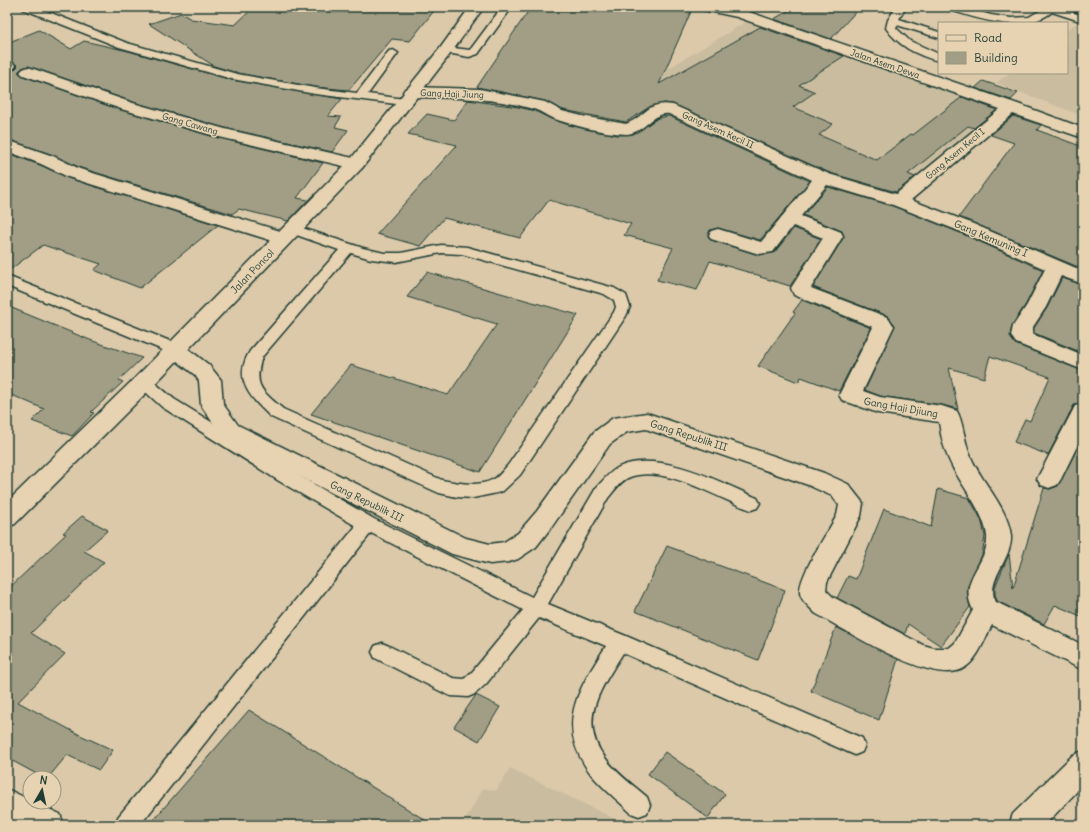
<svg xmlns="http://www.w3.org/2000/svg" width="1090" height="832" font-family="Delius,sans-serif">
<style>
.built{fill:#cabc9f}
.building{fill:#a19e85;stroke:#1f3d34}
.lines{fill:none;stroke-linecap:round;stroke-linejoin:round}
.service-casing{stroke:#1f3d34;stroke-width:3}
.minor-casing{stroke:#1f3d34;stroke-width:3}
.tertiary-casing{stroke:#1f3d34;stroke-width:3}
.service{fill:#e7d2b1;fill-rule:evenodd}
.minor{fill:#e7d2b1;fill-rule:evenodd}
.tertiary{fill:#e7d2b1;fill-rule:evenodd}
.labels{text-anchor:middle;stroke-width:3;stroke-linejoin:round;paint-order:stroke}
.far-street-label{font-size:9px;fill:#1f3d34;stroke:#e7d2b1}
.street-label{font-size:10px;fill:#1f3d34;stroke:#e7d2b1}
</style>
<rect width="100%" height="100%" fill="#dbc9aa"/>
<filter id="ink" filterUnits="userSpaceOnUse"><feTurbulence type="fractalNoise" baseFrequency=".025" numOctaves="2"/><feDisplacementMap in="SourceGraphic" scale="8" xChannelSelector="R" yChannelSelector="G"/><feConvolveMatrix kernelMatrix="1 2 1 2 8 2 1 2 1" color-interpolation-filters="sRGB"/></filter>
<g filter="url(#ink)">
<!-- built -->
<g class="built">
<path d="M 1083,18 L 1083,116 L 996,83 L 1010,73 L 1067,73 L 1067,30 Z"/>
<path d="M 751,19 L 1009,107 L 897,198 L 821,171 L 637,87 Z"/>
<path d="M 510,768 L 617,820 L 615,825 L 462,825 L 484,788 L 496,791 Z"/>
</g>
<!-- building -->
<g class="building">
<path d="M 254,7 L 437,7 L 410,41 L 392,39 L 349,90 L 315,87 L 237,73 L 214,66 L 149,24 L 181,13 L 191,19 L 235,25 Z"/>
<path d="M 531,7 L 693,7 L 659,84 L 760,27 L 844,56 L 799,85 L 815,92 L 793,107 L 833,124 L 819,135 L 877,160 L 911,134 L 913,135 L 962,97 L 997,110 L 974,128 L 968,126 L 908,174 L 915,177 L 896,192 L 830,173 L 673,104 L 664,103 L 651,106 L 626,122 L 563,110 L 545,101 L 477,87 Z"/>
<path d="M 795,7 L 860,7 L 831,39 L 774,19 Z"/>
<path d="M 39,30 L 71,49 L 84,41 L 128,51 L 232,80 L 342,99 L 328,116 L 341,117 L 335,127 L 348,130 L 332,152 L 225,128 L 133,102 L 28,66 L 22,68 L 18,72 L 23,76 L 121,110 L 215,137 L 323,163 L 297,198 L 308,200 L 288,221 L 239,209 L 232,214 L 81,168 L 53,155 L 7,139 L 7,73 L 13,71 L 18,66 L 13,62 L 7,61 L 7,43 Z"/>
<path d="M 983,81 L 1018,93 L 1011,100 L 975,88 Z"/>
<path d="M 468,100 L 518,107 L 535,111 L 551,119 L 569,125 L 617,135 L 633,134 L 658,118 L 669,116 L 810,181 L 760,240 L 718,228 L 710,230 L 708,236 L 711,240 L 759,255 L 774,253 L 794,228 L 821,239 L 790,286 L 760,277 L 761,276 L 710,261 L 697,290 L 657,280 L 673,248 L 624,235 L 631,224 L 549,200 L 520,238 L 444,218 L 420,246 L 377,234 L 457,145 L 408,134 L 427,114 L 454,120 Z"/>
<path d="M 1013,116 L 1041,125 L 1037,130 L 1083,147 L 1083,269 L 959,217 L 1014,143 L 991,135 Z"/>
<path d="M 7,153 L 40,165 L 68,178 L 218,225 L 140,288 L 94,270 L 101,264 L 43,245 L 7,272 Z"/>
<path d="M 828,187 L 893,206 L 958,232 L 1043,270 L 1026,304 L 1012,325 L 1010,337 L 1015,344 L 1083,371 L 1083,403 L 1074,405 L 1048,455 L 1014,442 L 1025,419 L 1030,421 L 1050,377 L 990,356 L 984,378 L 949,368 L 958,409 L 942,405 L 880,396 L 865,390 L 895,325 L 888,316 L 813,287 L 844,237 L 842,231 L 803,215 Z"/>
<path d="M 427,272 L 578,315 L 480,472 L 311,414 L 351,365 L 448,395 L 497,324 L 407,297 Z"/>
<path d="M 1062,278 L 1083,285 L 1083,353 L 1034,333 L 1034,328 L 1047,308 Z"/>
<path d="M 802,300 L 871,328 L 839,391 L 801,377 L 798,382 L 758,366 L 795,313 L 793,312 Z"/>
<path d="M 7,306 L 90,340 L 142,358 L 119,380 L 123,382 L 91,412 L 94,413 L 72,436 L 32,421 L 44,409 L 7,393 Z"/>
<path d="M 1083,437 L 1083,617 L 1055,605 L 1044,624 L 997,601 L 995,594 L 995,587 L 1009,554 L 1013,588 L 1044,488 L 1050,489 L 1058,486 Z"/>
<path d="M 938,489 L 969,498 L 981,519 L 985,536 L 982,555 L 970,580 L 967,589 L 968,599 L 970,607 L 941,646 L 908,624 L 905,634 L 837,598 L 848,576 L 856,579 L 884,509 L 931,527 Z"/>
<path d="M 82,516 L 108,530 L 84,551 L 104,562 L 31,633 L 65,654 L 18,702 L 80,735 L 113,750 L 99,770 L 67,755 L 48,778 L 44,778 L 7,758 L 7,590 L 66,534 L 63,533 Z"/>
<path d="M 667,546 L 785,590 L 758,660 L 635,611 Z"/>
<path d="M 836,627 L 898,659 L 879,720 L 811,691 Z"/>
<path d="M 476,695 L 500,707 L 479,741 L 454,727 Z"/>
<path d="M 249,710 L 433,825 L 149,825 Z"/>
<path d="M 665,752 L 725,794 L 708,818 L 648,774 Z"/>
</g>
<g class="lines">
<!-- service casing -->
<g class="service-casing">
<g id="service">
<path d="M 22,7 L 36,7 L 127,43 L 237,74 L 315,88 L 357,93 L 389,51 L 393,50 L 398,53 L 368,94 L 404,99 L 408,100 L 410,102 L 408,104 L 404,105 L 315,94 L 232,79 L 119,47 L 23,9 Z"/>
<path d="M 502,7 L 512,7 L 478,54 L 469,57 L 442,52 L 441,50 L 442,48 L 446,47 L 470,50 Z"/>
<path d="M 896,7 L 906,7 L 899,19 L 939,32 L 939,38 L 897,25 L 896,28 L 910,41 L 939,54 L 939,61 C 918,56 898,46 886,28 L 888,20 Z"/>
<path d="M 946,7 L 962,7 L 991,15 L 1011,18 L 1029,17 L 1046,7 L 1058,7 L 1083,16 L 1083,22 L 1052,12 C 1022,35 980,19 947,9 Z"/>
<path d="M 293,225 L 363,248 L 384,253 L 401,253 L 441,245 L 467,247 L 614,288 L 626,295 L 630,307 L 626,316 L 520,475 L 503,491 L 497,493 L 473,498 L 457,497 L 439,493 L 271,417 C 251,398 232,380 250,351 L 339,250 L 288,232 L 286,229 L 288,226 ZM 351,253 L 371,259 L 396,262 L 441,253 L 462,254 L 604,294 L 614,300 L 616,307 L 614,312 L 508,465 C 503,470 498,478 492,480 C 478,487 457,483 442,480 L 283,409 C 261,390 253,386 262,357 Z"/>
<path d="M 7,276 L 180,345 L 183,349 L 180,353 L 175,354 L 170,353 L 7,286 Z"/>
<path d="M 144,377 L 149,378 L 174,399 L 291,471 L 374,519 L 532,597 L 596,488 C 603,481 609,472 619,467 C 659,449 720,482 757,498 L 760,503 L 757,508 L 751,510 C 719,499 664,464 630,477 C 621,480 614,491 608,498 L 548,604 L 626,636 L 862,738 L 865,745 L 862,752 L 855,755 L 848,752 L 623,653 C 602,687 576,721 606,759 C 617,774 633,785 647,797 L 650,805 L 647,813 L 639,816 L 631,813 C 618,800 603,789 591,774 C 554,726 578,690 606,646 L 539,618 L 486,684 L 475,694 L 468,697 L 451,696 L 444,693 L 375,658 L 372,652 L 375,646 L 382,643 L 389,646 L 453,678 L 464,679 L 472,672 L 523,610 L 371,533 L 140,825 L 115,825 L 118,817 L 356,526 L 279,481 L 162,407 L 139,386 L 136,382 L 139,378 Z"/>
</g>
</g>
<!-- minor casing -->
<g class="minor-casing">
<g id="minor">
<path d="M 702,7 L 728,7 L 746,11 L 1018,104 L 1083,128 L 1083,138 L 1013,114 L 911,200 L 971,223 L 1083,271 L 1083,284 L 1061,276 L 1046,307 L 1033,327 L 1032,334 L 1083,355 L 1083,370 L 1016,343 L 1011,336 L 1013,326 L 1027,305 L 1045,269 L 959,231 L 893,205 L 827,185 L 801,216 L 841,232 L 843,236 L 811,288 L 887,317 L 894,326 L 863,391 L 880,397 L 942,406 L 957,411 C 964,424 964,441 970,455 C 980,481 1008,507 1011,536 C 1013,558 984,582 996,602 L 1083,645 L 1083,670 L 992,625 C 985,638 978,660 964,668 C 934,688 844,629 815,613 C 810,607 801,601 800,593 C 798,577 828,532 837,515 L 839,505 L 832,496 L 808,485 L 646,429 L 627,432 L 610,444 L 553,525 L 536,547 L 518,559 L 509,562 L 490,564 L 452,554 L 222,437 L 201,405 L 199,381 L 195,375 L 168,354 L 165,349 L 168,344 L 175,342 L 182,344 L 209,365 L 221,380 L 223,404 L 238,425 L 466,538 L 490,544 L 504,542 L 518,533 L 537,511 L 594,432 L 613,418 L 647,413 L 824,473 L 848,484 L 863,503 L 861,516 L 827,582 L 826,590 L 833,597 L 923,645 L 934,648 L 949,648 L 955,643 L 973,610 C 957,578 989,565 987,536 C 984,512 964,489 953,468 C 945,453 941,438 939,422 L 878,413 L 842,400 L 839,395 L 873,327 L 794,295 L 791,288 L 823,238 L 793,226 L 773,252 L 759,254 L 711,239 L 709,235 L 711,231 L 718,229 L 761,242 L 812,180 L 669,114 C 652,112 644,134 626,134 C 602,133 575,126 552,118 C 545,115 539,110 533,109 C 493,97 452,98 411,97 L 405,95 L 403,92 L 405,89 L 411,87 L 480,89 L 545,102 L 562,111 L 582,116 L 626,124 C 647,116 646,101 673,105 L 829,174 L 896,194 L 1000,109 L 737,17 L 704,10 Z"/>
<path d="M 7,62 L 13,63 L 16,66 L 12,70 L 7,72 Z"/>
<path d="M 28,67 L 133,103 L 225,129 L 362,160 L 365,164 L 362,168 L 356,169 L 215,136 L 121,109 L 23,75 L 20,72 L 23,69 Z"/>
<path d="M 7,140 L 53,156 L 80,169 L 290,234 L 292,238 L 290,242 L 283,244 L 276,242 L 68,177 L 41,164 L 7,151 Z"/>
<path d="M 1083,404 L 1083,434 L 1061,479 L 1057,485 L 1049,488 L 1041,485 L 1037,479 L 1072,412 L 1075,406 Z"/>
<path d="M 1083,751 L 1083,785 L 1045,825 L 1009,825 L 1013,814 L 1073,755 Z"/>
<path d="M 7,789 L 30,800 L 30,802 L 34,802 L 60,814 L 64,825 L 17,825 L 7,820 Z"/>
</g>
</g>
<!-- tertiary casing -->
<g class="tertiary-casing">
<path id="tertiary" d="M 470,7 L 484,7 L 451,53 L 362,168 L 152,387 L 15,524 L 7,527 L 7,502 L 136,377 L 350,160 L 441,47 Z"/>
</g>
<!-- service -->
<use href="#service" class="service"/>
<!-- minor -->
<use href="#minor" class="minor"/>
<!-- tertiary -->
<use href="#tertiary" class="tertiary"/>
</g>
</g>
<g class="labels">
<!-- far-street labels -->
<g class="far-street-label">
<text transform="translate(885 64) rotate(19)" y="3">Jalan Asem Dewa</text>
<text transform="translate(452 94) rotate(2)" y="3">Gang Haji Jiung</text>
<text transform="translate(190 124) rotate(16)" y="3">Gang Cawang</text>
<text transform="translate(718 130) rotate(24)" y="3">Gang Asem Kecil II</text>
<text transform="translate(955 154) rotate(-40)" y="3">Gang Asem Kecil I</text>
</g>
<!-- street labels -->
<g class="street-label">
<text transform="translate(991 238) rotate(23)" y="4">Gang Kemuning I</text>
<text transform="translate(252 271) rotate(-46)" y="4">Jalan Poncol</text>
<text transform="translate(901 407) rotate(10)" y="4">Gang Haji Djiung</text>
<text transform="translate(689 435) rotate(18)" y="4">Gang Republik III</text>
<text transform="translate(367 501) rotate(26)" y="4">Gang Republik III</text>
</g>
</g>
<!-- margin -->
<rect width="1090" height="832" fill="none" stroke="#e7d2b1" stroke-width="24"/>
<rect x="12" y="12" width="1066" height="808" fill="none" stroke="#1f3d34" stroke-width="1.5" filter="url(#ink)"/>
<!-- legend -->
<rect x="938" y="22" width="130" height="52" fill="#e7d2b1" stroke="#97967f"/>
<rect x="946" y="35" width="20" height="6" fill="#e7d2b1" stroke="#97967f"/>
<text x="974" y="42" font-size="12" fill="#1f3d34">Road</text>
<rect x="946" y="52" width="20" height="12" fill="#a19e85" stroke="#97967f"/>
<text x="974" y="62" font-size="12" fill="#1f3d34">Building</text>
<!-- north arrow -->
<g transform="translate(42 790) rotate(9)"><circle r="19" fill="#e7d2b1" stroke="#97967f"/>
<path d="M0-3L7 15L0 10L-7 15Z" fill="#1f3d34"/>
<text y="-6" font-size="11" font-weight="bold" text-anchor="middle" fill="#1f3d34">N</text>
</g>
</svg>
